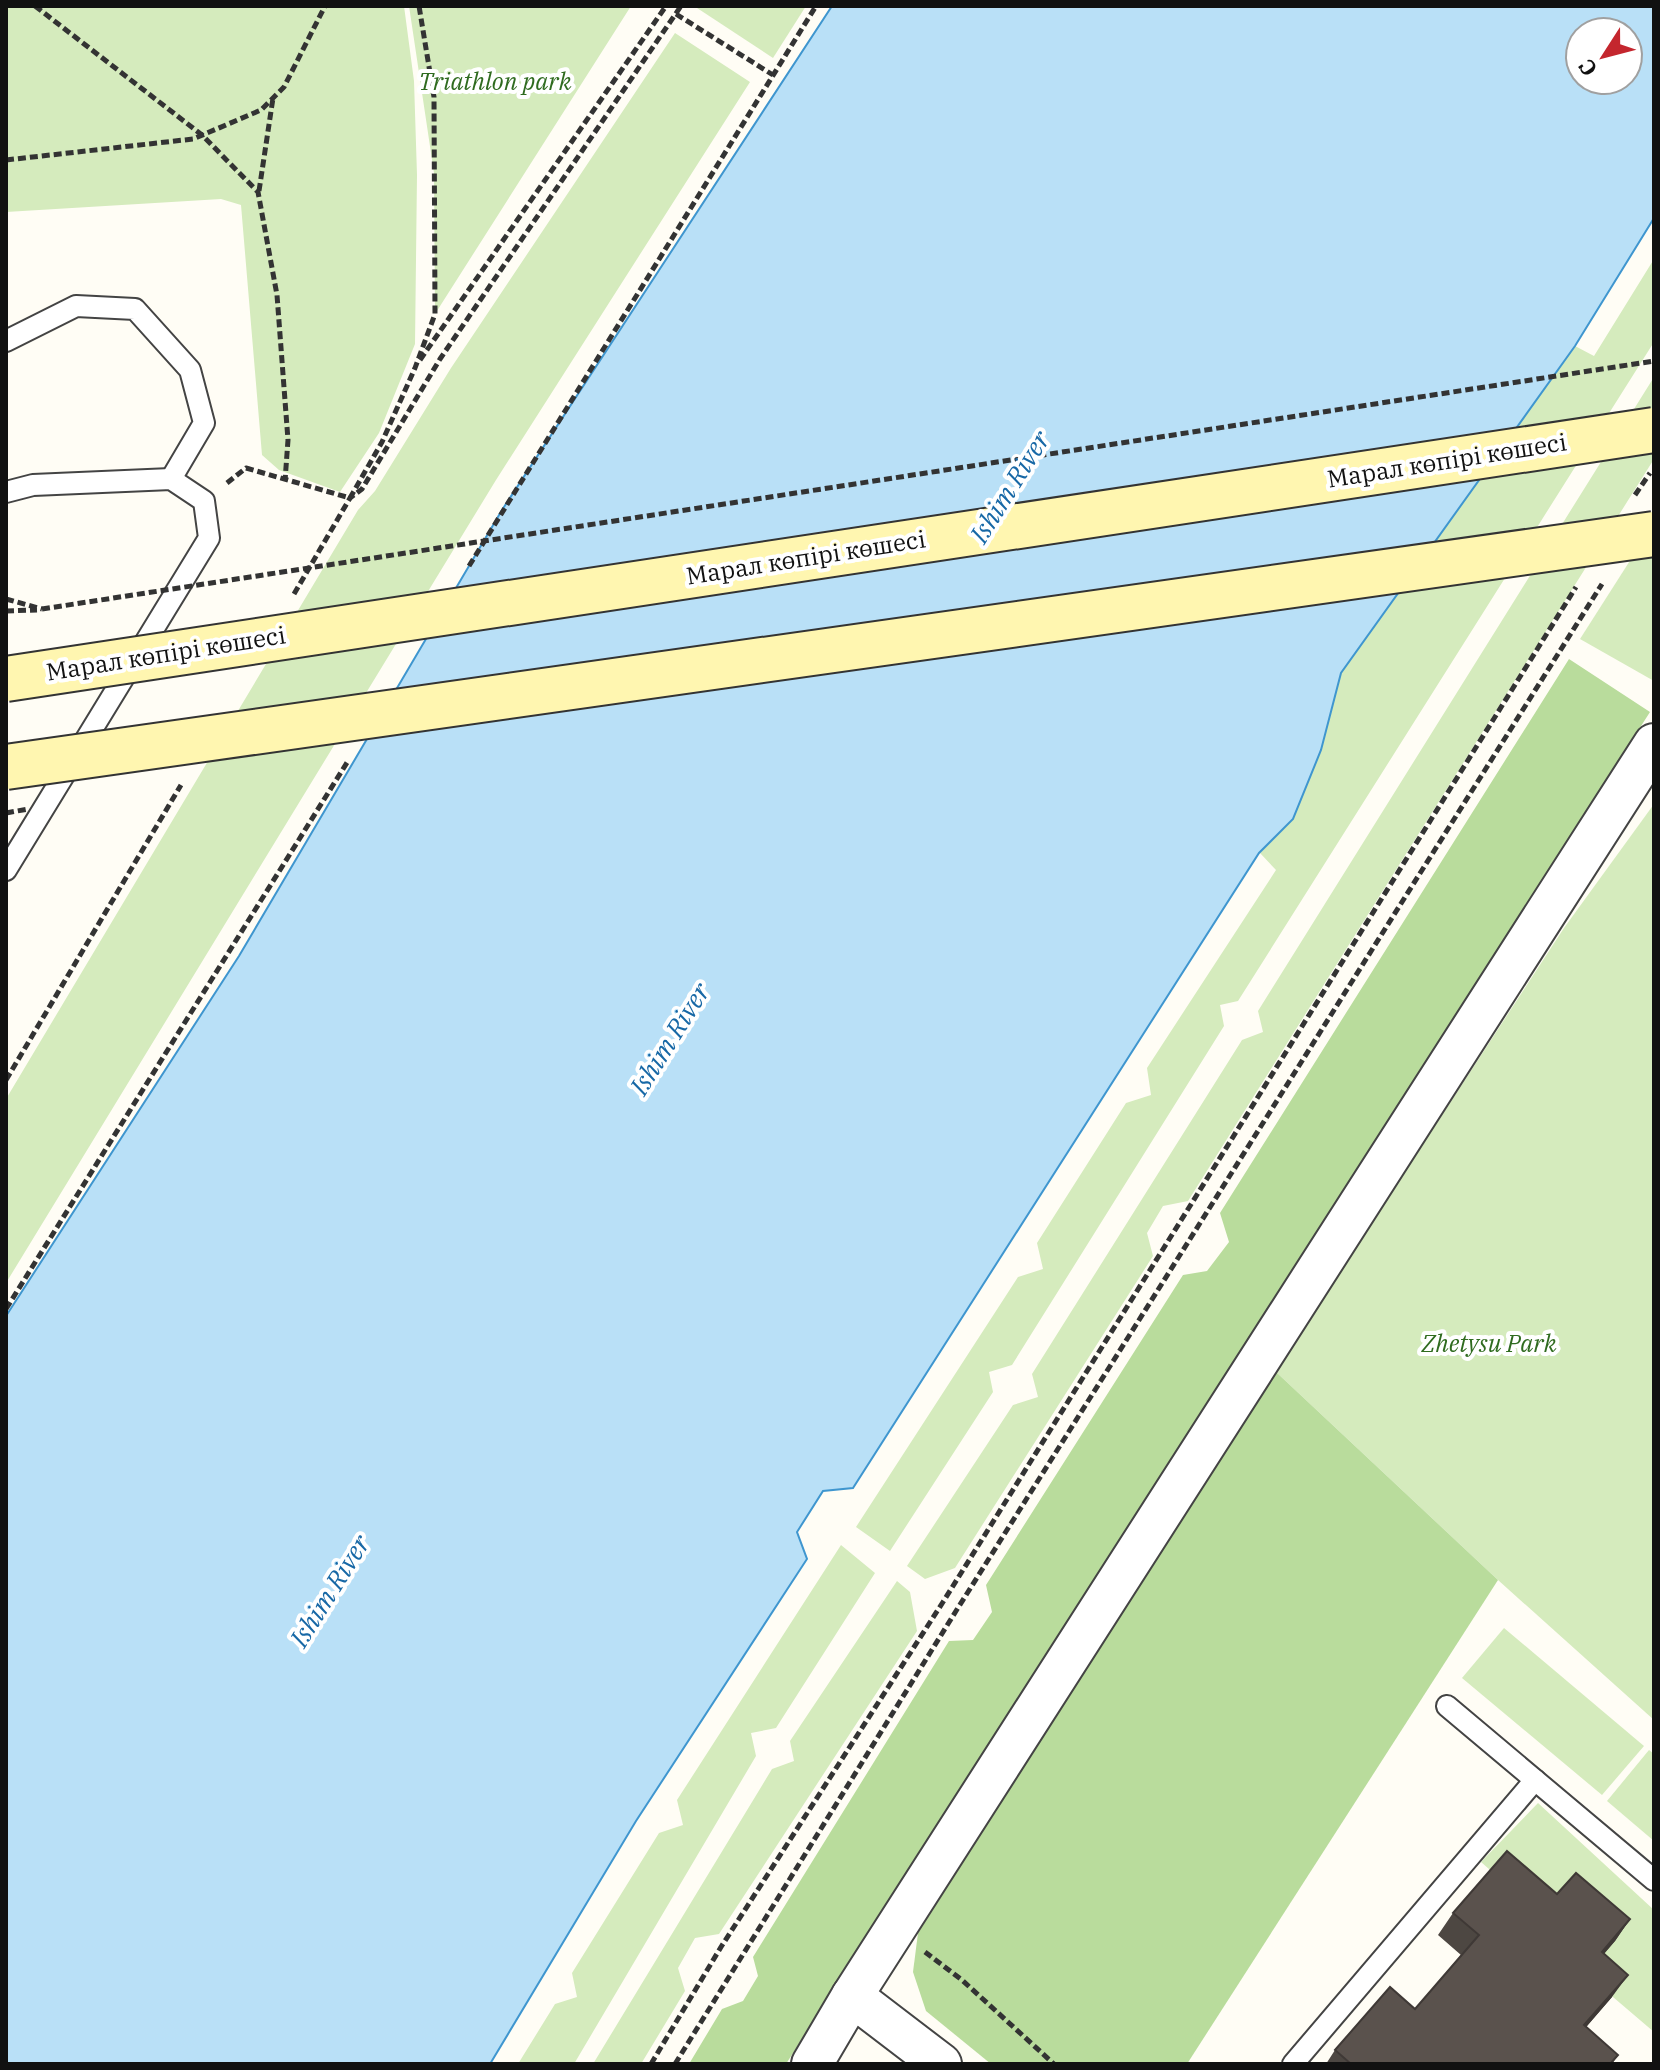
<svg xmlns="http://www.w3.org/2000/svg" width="1660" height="2070" font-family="'IBM Plex Serif',serif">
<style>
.green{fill:#d5ebbd}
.forest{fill:#b9dc9c}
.water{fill:#b9e0f7;stroke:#3f96cf;stroke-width:2;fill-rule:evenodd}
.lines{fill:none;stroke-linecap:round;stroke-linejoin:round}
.service-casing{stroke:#444;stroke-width:24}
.minor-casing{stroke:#444;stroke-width:44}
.path{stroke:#333;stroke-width:5;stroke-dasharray:8 4;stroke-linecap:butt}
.service{stroke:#fff;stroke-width:20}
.minor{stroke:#fff;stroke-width:40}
.secondary-bridge-casing{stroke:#333;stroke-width:48;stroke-linecap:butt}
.path-bridge{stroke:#333;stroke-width:5;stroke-dasharray:8 4;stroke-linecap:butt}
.secondary-bridge{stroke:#fff6b0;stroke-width:44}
.wall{fill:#4d4742}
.shaded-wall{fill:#3f3936}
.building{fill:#5a524d;stroke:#3f3936;stroke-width:2}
.labels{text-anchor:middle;stroke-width:8;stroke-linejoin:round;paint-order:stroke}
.park-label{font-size:24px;font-style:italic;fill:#2f6b1f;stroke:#fff}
.street-label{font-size:24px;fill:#111;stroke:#fff}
.water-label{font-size:26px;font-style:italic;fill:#1768a6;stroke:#fff}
</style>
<rect width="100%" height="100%" fill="#fffdf5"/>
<!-- green -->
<g class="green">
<path d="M 6,6 L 404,6 L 414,81 L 417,175 L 415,344 L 379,433 L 340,492 L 279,470 L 262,455 L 241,205 L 221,199 L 6,212 Z"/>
<path d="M 409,6 L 631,6 L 435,314 L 434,173 Z"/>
<path d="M 694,6 L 806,6 L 773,58 Z"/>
<path d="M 675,33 L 750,82 L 496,480 L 6,1283 L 6,1099 L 358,510 L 375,491 L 451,368 Z"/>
<path d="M 1654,259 L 1654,342 L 1238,1001 L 1220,1005 L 1224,1026 L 1012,1365 L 989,1372 L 993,1392 L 890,1551 L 856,1527 L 1018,1277 L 1043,1269 L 1037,1243 L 1126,1103 L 1151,1095 L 1147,1068 L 1276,870 L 1260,853 L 1293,819 L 1321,750 L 1340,673 L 1575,346 L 1594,356 Z"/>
<path d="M 1654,377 L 1654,459 L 1188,1201 L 1163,1206 L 1147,1233 L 1153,1256 L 955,1568 L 925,1579 L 907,1566 L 1013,1405 L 1038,1397 L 1032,1374 L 1242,1040 L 1263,1032 L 1258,1011 Z"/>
<path d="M 1654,523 L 1654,681 L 1580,639 Z"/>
<path d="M 1654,804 L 1654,1720 L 1498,1580 L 1275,1371 L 1564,928 Z"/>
<path d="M 841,1545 L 875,1573 L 776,1728 L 751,1733 L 756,1756 L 574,2064 L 518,2064 L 555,2004 L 577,1997 L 572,1973 L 659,1833 L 683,1825 L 677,1800 Z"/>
<path d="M 897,1581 L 910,1592 L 917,1631 L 719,1934 L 695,1938 L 678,1968 L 685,1991 L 641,2064 L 593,2064 L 772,1769 L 794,1761 L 790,1741 Z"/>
<path d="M 1504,1628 L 1644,1746 L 1602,1795 L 1462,1678 Z"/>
<path d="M 1649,1750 L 1654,1754 L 1654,1841 L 1607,1801 Z"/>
<path d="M 1538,1803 L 1654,1910 L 1654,2032 L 1586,1974 L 1614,1941 L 1542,1916 L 1481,1862 Z"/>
</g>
<!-- forest -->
<g class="forest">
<path d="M 1569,659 L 1650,712 L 786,2064 L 689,2064 L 722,2009 L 743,2001 L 758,1976 L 753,1957 L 949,1641 L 973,1640 L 992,1612 L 986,1585 L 1183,1275 L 1207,1271 L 1229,1242 L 1220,1213 Z"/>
<path d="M 1275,1371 L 1498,1580 L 1187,2064 L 991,2064 L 926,2011 L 913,1972 L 918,1933 Z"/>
</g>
<!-- water -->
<path class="water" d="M 832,6 L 1654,6 L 1654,218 L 1575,346 L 1341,673 L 1321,750 L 1293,819 L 1259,853 L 853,1488 L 823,1491 L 797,1532 L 807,1559 L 636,1821 L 490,2064 L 6,2064 L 6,1316 L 239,956 L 502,510 ZM 1580,32 L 1628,32 L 1628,80 L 1580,80 Z"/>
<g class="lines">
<!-- service casing -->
<g class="service-casing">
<g id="service">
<path d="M 6,341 L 76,306 L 135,309 L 190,370 L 204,423 L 171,479"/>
<path d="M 6,492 L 33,485 L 171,479 L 204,501 L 209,538 L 6,870"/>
<path d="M 1447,1706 L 1654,1880"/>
<path d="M 1293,2064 L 1535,1780"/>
</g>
</g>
<!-- minor casing -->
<g class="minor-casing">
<g id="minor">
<path d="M 852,1996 L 941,2064"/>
<path d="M 812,2064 L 852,1996 L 1654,744"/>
</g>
</g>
<!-- path -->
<g class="path">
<path d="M 35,6 L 202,135 L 258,192 L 277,295 L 288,440 L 285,481"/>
<path d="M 676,14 L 773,75"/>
<path d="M 6,160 L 193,139 L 261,110 L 284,87 L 325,6"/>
<path d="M 259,191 L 273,98"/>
<path d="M 420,360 L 666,6"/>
<path d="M 227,483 L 246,468 L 350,498 L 382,442 L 415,368 L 435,314 L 434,97 L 419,6"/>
<path d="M 1635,495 L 1650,473"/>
<path d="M 469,566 L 816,6"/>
<path d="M 294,594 L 350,498 L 362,489 L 440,359 L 681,6"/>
<path d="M 6,599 L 42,609"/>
<path d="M 6,611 L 37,610"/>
<path d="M 6,1080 L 181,785"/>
<path d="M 6,1309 L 348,761"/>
<path d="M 925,1952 L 962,1980 L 1054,2064"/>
<path d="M 651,2064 L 721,1947 L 943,1602 L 1576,587"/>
<path d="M 675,2064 L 956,1611 L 1602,584"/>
</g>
<!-- service -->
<use href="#service" class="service"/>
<!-- minor -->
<use href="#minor" class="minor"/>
<!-- secondary-bridge casing -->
<g class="secondary-bridge-casing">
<g id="secondary-bridge">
<path d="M 6,679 L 1654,430"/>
<path d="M 6,767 L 1654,534"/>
</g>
</g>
<!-- path-bridge -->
<g class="path-bridge">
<path d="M 42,609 L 1654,361"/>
<path d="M 6,813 L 28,809"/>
</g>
<!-- secondary-bridge -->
<use href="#secondary-bridge" class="secondary-bridge"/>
</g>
<!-- wall -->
<path class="wall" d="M 1557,1894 L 1630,1919 L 1615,1941 L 1604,1954 L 1612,1997 L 1586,2027 L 1618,2055 L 1612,2064 L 1326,2064 L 1335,2050 L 1415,2009 L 1461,1955 L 1438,1935 L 1453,1913 Z"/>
<!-- shaded-wall -->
<g class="shaded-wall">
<path d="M 1630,1919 L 1615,1941 L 1586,1974 L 1602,1952 Z"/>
<path d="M 1628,1975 L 1612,1997 L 1569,2047 L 1584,2025 Z"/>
</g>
<!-- building -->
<path class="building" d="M 1507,1851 L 1557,1894 L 1576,1873 L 1630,1919 L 1602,1952 L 1628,1975 L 1584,2025 L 1618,2055 L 1610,2064 L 1351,2064 L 1335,2050 L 1390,1987 L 1415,2009 L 1479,1935 L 1453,1913 Z"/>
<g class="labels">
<!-- park labels -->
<g class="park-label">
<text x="495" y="90">Triathlon park</text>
<text x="1489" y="1352">Zhetysu Park</text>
</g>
<!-- street labels -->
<g class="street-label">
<text transform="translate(1447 461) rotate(-9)" y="8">Марал көпірі көшесі</text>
<text transform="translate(806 558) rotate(-9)" y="8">Марал көпірі көшесі</text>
<text transform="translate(166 654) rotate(-9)" y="8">Марал көпірі көшесі</text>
</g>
<!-- water labels -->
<g class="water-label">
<text transform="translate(1010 487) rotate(-58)" y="9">Ishim River</text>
<text transform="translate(670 1039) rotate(-58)" y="9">Ishim River</text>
<text transform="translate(330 1591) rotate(-58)" y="9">Ishim River</text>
</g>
</g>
<!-- border -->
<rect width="1660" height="2070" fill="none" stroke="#111111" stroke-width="16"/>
<!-- north arrow -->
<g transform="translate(1604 56) rotate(234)"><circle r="38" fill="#ffffff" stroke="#a0a0a0" stroke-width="2"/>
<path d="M0-6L14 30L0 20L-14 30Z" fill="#c4262e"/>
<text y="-12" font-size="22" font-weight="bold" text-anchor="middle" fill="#111111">С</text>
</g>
</svg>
